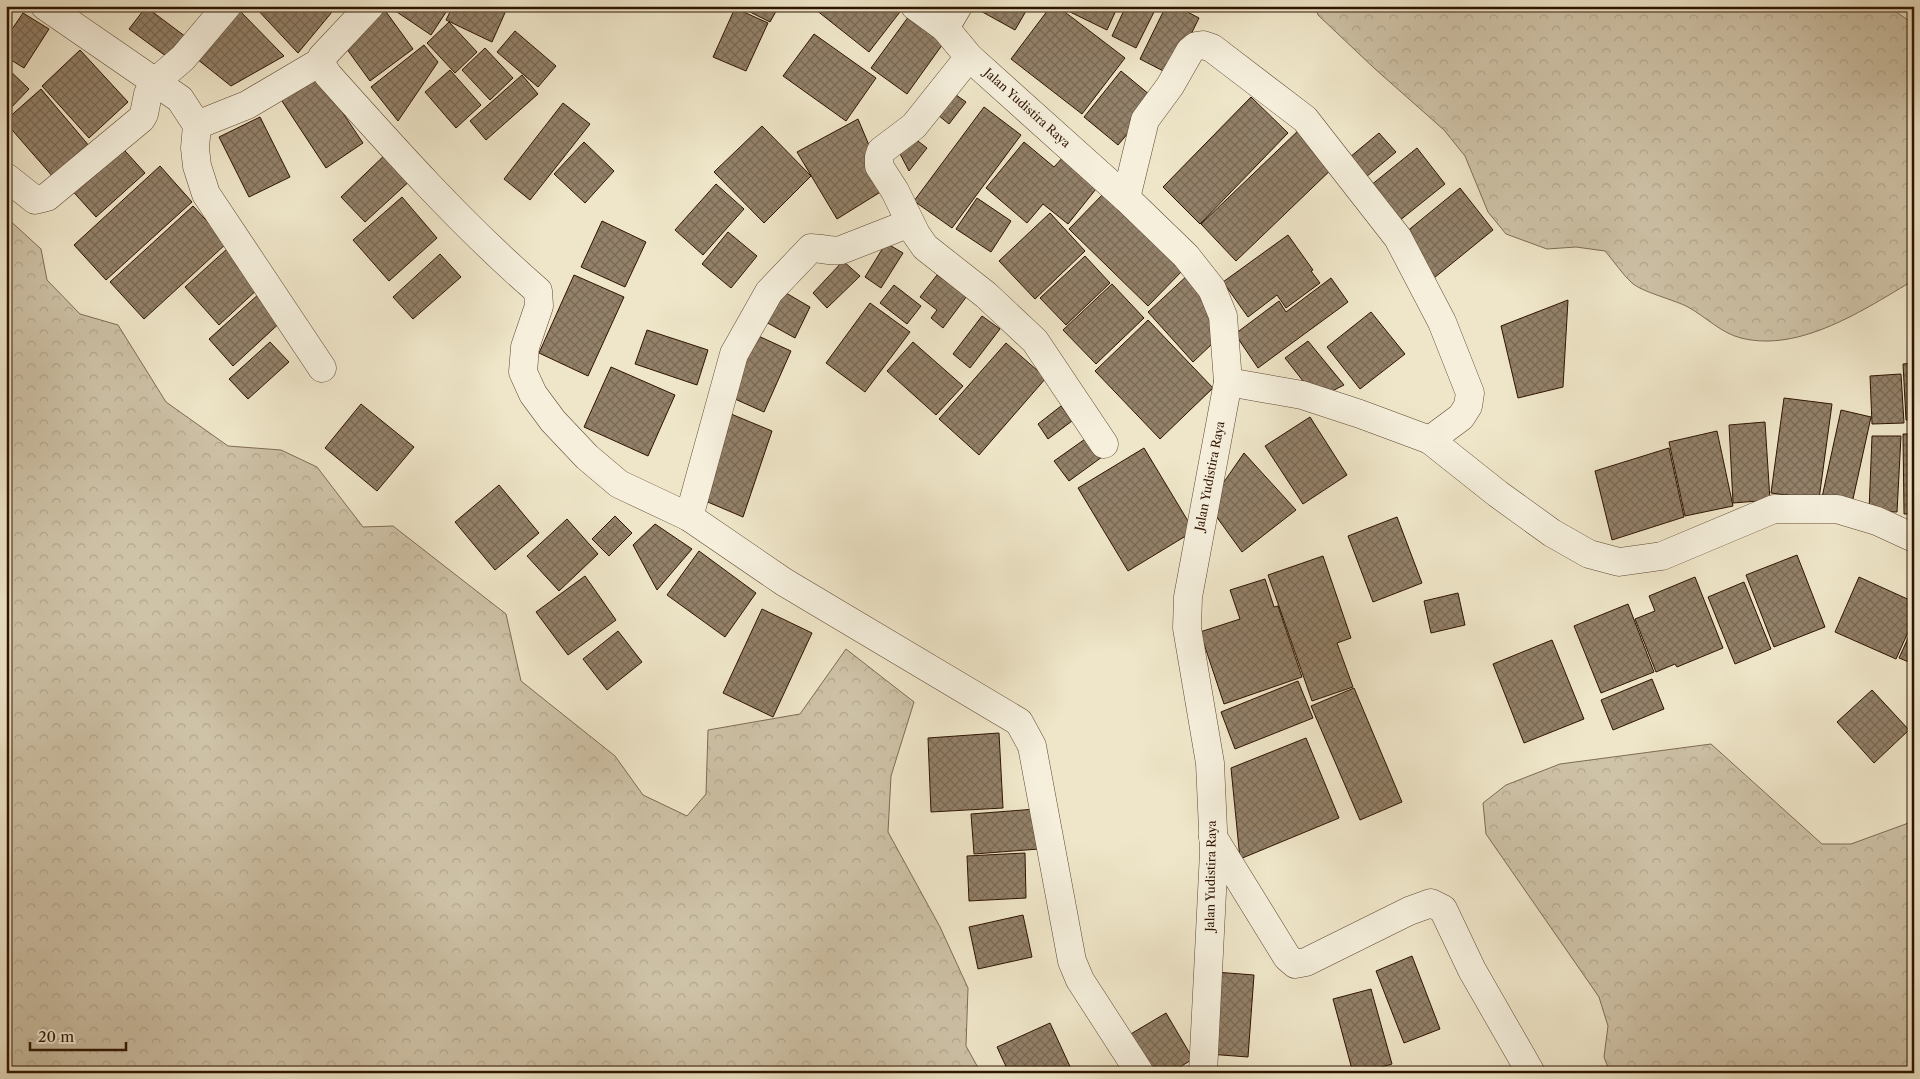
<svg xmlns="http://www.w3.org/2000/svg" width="1920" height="1079" font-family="'Libre Caslon Text',serif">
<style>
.forest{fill:url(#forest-crowns);stroke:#7e6b54}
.building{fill:url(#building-cross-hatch);stroke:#2f1401}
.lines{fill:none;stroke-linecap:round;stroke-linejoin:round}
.minor-casing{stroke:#5f4833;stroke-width:29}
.tertiary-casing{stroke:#5f4833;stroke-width:29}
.minor{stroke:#f5efdc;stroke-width:28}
.tertiary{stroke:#f5efdc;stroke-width:28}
.labels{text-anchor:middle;stroke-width:4;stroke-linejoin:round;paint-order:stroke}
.street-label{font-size:12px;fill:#2f1401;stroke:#f5efdc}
</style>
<defs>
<pattern id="forest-crowns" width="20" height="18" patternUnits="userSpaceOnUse" patternTransform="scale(1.25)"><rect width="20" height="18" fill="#cec2a7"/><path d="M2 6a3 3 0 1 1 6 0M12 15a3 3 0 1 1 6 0" fill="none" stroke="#b1a68e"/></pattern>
<pattern id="building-cross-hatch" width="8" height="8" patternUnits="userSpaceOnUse" patternTransform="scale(1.25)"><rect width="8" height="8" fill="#938169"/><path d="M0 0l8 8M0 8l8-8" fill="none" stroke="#786854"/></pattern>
</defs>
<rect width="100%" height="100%" fill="#efe6c9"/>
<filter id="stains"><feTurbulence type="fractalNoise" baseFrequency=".004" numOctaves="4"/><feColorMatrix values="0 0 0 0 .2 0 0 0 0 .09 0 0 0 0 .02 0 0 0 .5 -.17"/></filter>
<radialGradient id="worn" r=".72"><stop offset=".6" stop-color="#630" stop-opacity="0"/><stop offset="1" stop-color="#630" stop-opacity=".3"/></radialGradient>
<!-- forest -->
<g class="forest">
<path d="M 1315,6 L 1887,6 L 1914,24 L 1914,280 C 1865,309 1800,353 1741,338 C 1721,333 1706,317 1688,307 C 1675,300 1642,292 1632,283 C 1622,274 1614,261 1605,251 L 1576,247 L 1547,249 L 1506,234 L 1488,212 L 1465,156 L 1444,130 L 1374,68 L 1318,15 Z"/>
<path d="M 6,217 L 41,249 L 47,280 L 80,314 L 118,325 L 166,402 L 228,446 L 281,450 L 317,467 L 363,527 L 393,526 L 506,614 L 521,681 L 615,756 L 643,795 L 687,816 L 706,794 L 708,730 L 800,714 L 846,649 L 914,702 L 891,776 L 888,832 L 940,927 L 968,988 L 966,1046 L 981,1073 L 6,1073 Z"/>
<path d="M 1711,744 L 1822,844 L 1851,844 L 1914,821 L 1914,1073 L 1610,1073 L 1604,1057 L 1608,1026 L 1599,997 L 1486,834 L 1483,803 L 1506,785 L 1560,764 Z"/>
</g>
<!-- building -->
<g class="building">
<path d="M 254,6 L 337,6 L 298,53 Z"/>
<path d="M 388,6 L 450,6 L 431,35 Z"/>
<path d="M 453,6 L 508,6 L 492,42 L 446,20 Z"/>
<path d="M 738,6 L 779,6 L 770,22 Z"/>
<path d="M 811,6 L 901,6 L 903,8 L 869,52 Z"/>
<path d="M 979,6 L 1029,6 L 1015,30 L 977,9 Z"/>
<path d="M 1051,6 L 1057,6 L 1125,58 L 1082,114 L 1011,59 Z"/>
<path d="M 1070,6 L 1118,6 L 1107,30 L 1068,11 Z"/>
<path d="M 1126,6 L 1157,6 L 1136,48 L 1112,36 Z"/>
<path d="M 1166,6 L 1176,6 L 1199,18 L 1171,75 L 1140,59 Z"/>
<path d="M 146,7 L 186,37 L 170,59 L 129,29 Z"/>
<path d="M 236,7 L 284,56 L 231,86 L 197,59 Z"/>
<path d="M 735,8 L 768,23 L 746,71 L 713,57 Z"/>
<path d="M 384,9 L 413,49 L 370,81 L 341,41 Z"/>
<path d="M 23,13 L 49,29 L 24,68 L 6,57 L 6,38 Z"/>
<path d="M 909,16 L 945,41 L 907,94 L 871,68 Z"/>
<path d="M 449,22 L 477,52 L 455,73 L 427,43 Z"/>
<path d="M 515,31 L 556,66 L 538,87 L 497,52 Z"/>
<path d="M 814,34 L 876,78 L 846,121 L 783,76 Z"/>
<path d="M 424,45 L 438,62 L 398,121 L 371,87 Z"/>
<path d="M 485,48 L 513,78 L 490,100 L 462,70 Z"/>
<path d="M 80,50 L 128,102 L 89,138 L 42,86 Z"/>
<path d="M 6,67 L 29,89 L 6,113 Z"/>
<path d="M 450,70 L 481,105 L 456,128 L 425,92 Z"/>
<path d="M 1121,71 L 1156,100 L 1118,145 L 1084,117 Z"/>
<path d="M 316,73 L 363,143 L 326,168 L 280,98 Z"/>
<path d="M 522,75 L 538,94 L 486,140 L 470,121 Z"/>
<path d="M 41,89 L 90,147 L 54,178 L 6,123 L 6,120 Z"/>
<path d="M 949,90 L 966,102 L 949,124 L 933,111 Z"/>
<path d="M 1251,97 L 1288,133 L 1200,224 L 1163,187 Z"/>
<path d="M 563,103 L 590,124 L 530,200 L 504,179 Z"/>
<path d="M 984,107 L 1021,135 L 952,228 L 914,201 Z"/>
<path d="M 260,117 L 290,177 L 249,197 L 219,137 Z"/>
<path d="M 858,119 L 887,188 L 837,219 L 797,152 Z"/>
<path d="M 762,126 L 811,176 L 764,223 L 714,172 Z"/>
<path d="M 1302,127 L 1337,164 L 1236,261 L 1201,224 Z"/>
<path d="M 1379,133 L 1396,152 L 1360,182 L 1344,162 Z"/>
<path d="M 910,135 L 927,148 L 909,171 L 898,150 Z"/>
<path d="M 117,142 L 145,173 L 96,217 L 69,187 Z"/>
<path d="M 584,142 L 614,171 L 585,203 L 554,174 Z"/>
<path d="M 1024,142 L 1054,167 L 1065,155 L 1100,184 L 1068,224 L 1043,204 L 1027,223 L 986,188 Z"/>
<path d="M 1417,148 L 1445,184 L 1394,225 L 1365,190 Z"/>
<path d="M 389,151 L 413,178 L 365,222 L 341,197 Z"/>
<path d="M 160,166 L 192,202 L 106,280 L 74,245 Z"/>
<path d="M 716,184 L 744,209 L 703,255 L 675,230 Z"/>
<path d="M 1460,188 L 1493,230 L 1434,278 L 1400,237 Z"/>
<path d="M 1105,192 L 1183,270 L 1148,306 L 1069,229 Z"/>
<path d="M 402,197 L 437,238 L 389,281 L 353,240 Z"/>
<path d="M 977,198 L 1011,221 L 991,252 L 956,229 Z"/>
<path d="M 193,206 L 227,243 L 144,319 L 110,282 Z"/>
<path d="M 1050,213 L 1085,251 L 1035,299 L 999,261 Z"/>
<path d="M 602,221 L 646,242 L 625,287 L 581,267 Z"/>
<path d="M 728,232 L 757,256 L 731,288 L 702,264 Z"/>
<path d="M 1288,235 L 1313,270 L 1311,271 L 1320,283 L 1286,308 L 1277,295 L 1248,317 L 1223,282 Z"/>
<path d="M 886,243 L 903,253 L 881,288 L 865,277 Z"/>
<path d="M 227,249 L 261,286 L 219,325 L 185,287 Z"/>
<path d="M 440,254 L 461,277 L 413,319 L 393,297 Z"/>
<path d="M 1085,256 L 1110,283 L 1066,325 L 1040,298 Z"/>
<path d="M 843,261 L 860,276 L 827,308 L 813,293 Z"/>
<path d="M 1190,273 L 1210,296 L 1213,343 L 1193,362 L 1148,312 Z"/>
<path d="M 574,275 L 624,297 L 588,376 L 539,353 Z"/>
<path d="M 937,275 L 967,296 L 943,328 L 931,318 L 937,310 L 920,297 Z"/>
<path d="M 1331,278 L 1348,302 L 1258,368 L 1235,334 L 1279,301 L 1286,312 Z"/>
<path d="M 1112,284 L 1144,318 L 1096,364 L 1063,330 Z"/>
<path d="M 894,285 L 921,306 L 907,324 L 880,303 Z"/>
<path d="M 260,293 L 284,319 L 233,366 L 209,339 Z"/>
<path d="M 786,293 L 810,307 L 795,338 L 764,321 Z"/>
<path d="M 1568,300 L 1563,387 L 1518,398 L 1501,326 Z"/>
<path d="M 870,303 L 910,332 L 865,392 L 826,363 Z"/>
<path d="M 1371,312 L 1405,354 L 1360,389 L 1327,347 Z"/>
<path d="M 982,316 L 1000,329 L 970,368 L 953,354 Z"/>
<path d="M 1148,320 L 1213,388 L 1160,439 L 1095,371 Z"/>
<path d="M 647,330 L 708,350 L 697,385 L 635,364 Z"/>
<path d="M 754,334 L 791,351 L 764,412 L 726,395 Z"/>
<path d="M 1308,341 L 1344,385 L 1332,391 L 1303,381 L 1285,358 Z"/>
<path d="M 270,342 L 289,362 L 248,399 L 229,379 Z"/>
<path d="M 913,342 L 963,386 L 936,415 L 887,371 Z"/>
<path d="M 1006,343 L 1046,378 L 979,455 L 939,419 Z"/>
<path d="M 1914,363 L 1914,419 L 1906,420 L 1903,364 Z"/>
<path d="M 611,367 L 675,395 L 648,456 L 584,427 Z"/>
<path d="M 1901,374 L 1904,423 L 1872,424 L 1870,376 Z"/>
<path d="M 1784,398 L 1832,404 L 1819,499 L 1771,493 Z"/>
<path d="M 361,404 L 414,447 L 377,491 L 325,448 Z"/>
<path d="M 1061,406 L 1072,421 L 1048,439 L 1038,424 Z"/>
<path d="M 719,409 L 772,431 L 743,517 L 696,497 Z"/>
<path d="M 1841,410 L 1871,417 L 1851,508 L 1821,502 Z"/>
<path d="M 1310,417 L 1347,475 L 1303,504 L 1265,446 Z"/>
<path d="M 1765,422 L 1770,500 L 1733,503 L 1729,425 Z"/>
<path d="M 1717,431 L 1733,506 L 1685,516 L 1669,442 Z"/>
<path d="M 1903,434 L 1914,434 L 1914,514 L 1904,514 Z"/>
<path d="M 1872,436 L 1901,436 L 1897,512 L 1869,511 Z"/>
<path d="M 1088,437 L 1102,457 L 1069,481 L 1054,461 Z"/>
<path d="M 1144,448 L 1194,531 L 1128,571 L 1078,488 Z"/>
<path d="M 1669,448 L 1684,517 L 1612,540 L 1595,471 Z"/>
<path d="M 1244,453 L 1296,510 L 1242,552 L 1208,505 Z"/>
<path d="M 499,485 L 539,533 L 495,570 L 455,522 Z"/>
<path d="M 615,516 L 632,533 L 609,556 L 592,539 Z"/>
<path d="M 1397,517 L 1422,583 L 1373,602 L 1348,536 Z"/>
<path d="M 567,519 L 598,554 L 559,591 L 527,556 Z"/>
<path d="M 655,524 L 692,549 L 657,590 L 633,545 Z"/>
<path d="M 699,551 L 756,593 L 725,637 L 667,595 Z"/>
<path d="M 1797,555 L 1825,627 L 1774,647 L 1746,575 Z"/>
<path d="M 1323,556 L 1351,638 L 1337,643 L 1353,687 L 1312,701 L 1268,575 Z"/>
<path d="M 585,576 L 616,620 L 568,655 L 536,612 Z"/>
<path d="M 1695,577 L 1723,648 L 1677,667 L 1675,664 L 1656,672 L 1635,619 L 1655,611 L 1649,596 Z"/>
<path d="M 1859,577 L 1914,602 L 1914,619 L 1896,659 L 1835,632 Z"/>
<path d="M 1265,579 L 1274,607 L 1278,606 L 1302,677 L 1224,704 L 1200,632 L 1240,619 L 1230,590 Z"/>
<path d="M 1744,582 L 1771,649 L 1735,664 L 1708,597 Z"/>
<path d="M 1458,593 L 1465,625 L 1431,633 L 1424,601 Z"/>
<path d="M 1628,604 L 1654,672 L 1601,693 L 1574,626 Z"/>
<path d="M 762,609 L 812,633 L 773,717 L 723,693 Z"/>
<path d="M 1914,625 L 1914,664 L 1899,658 Z"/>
<path d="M 618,631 L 642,662 L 607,690 L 583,659 Z"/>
<path d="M 1552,640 L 1584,719 L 1524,743 L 1493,664 Z"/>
<path d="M 1652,679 L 1664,709 L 1613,730 L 1601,700 Z"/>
<path d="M 1298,681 L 1313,718 L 1235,749 L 1221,712 Z"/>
<path d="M 1354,688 L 1402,802 L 1360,820 L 1311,706 Z"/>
<path d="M 1872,690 L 1909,730 L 1874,763 L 1837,722 Z"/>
<path d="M 999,733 L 1003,808 L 931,812 L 928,738 Z"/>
<path d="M 1306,738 L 1339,818 L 1240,859 L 1231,768 Z"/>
<path d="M 1036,809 L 1039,849 L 974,854 L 971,814 Z"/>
<path d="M 1025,853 L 1026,898 L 969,901 L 967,856 Z"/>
<path d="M 1023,915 L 1032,957 L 978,969 L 969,927 Z"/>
<path d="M 1412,956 L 1440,1029 L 1404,1043 L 1376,971 Z"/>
<path d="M 1215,972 L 1254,975 L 1248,1057 L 1208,1054 Z"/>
<path d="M 1371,989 L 1392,1064 L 1361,1073 L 1353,1073 L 1333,999 Z"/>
<path d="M 1166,1013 L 1193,1059 L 1170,1073 L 1151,1073 L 1129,1035 Z"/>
<path d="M 1050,1023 L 1073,1073 L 1009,1073 L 997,1047 Z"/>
</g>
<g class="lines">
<!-- minor casing -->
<g class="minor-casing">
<g id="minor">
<path d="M 45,6 L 180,99 L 197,125 L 195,148 L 197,166 L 206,194 L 322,368"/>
<path d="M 945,28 L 958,6"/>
<path d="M 969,57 L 914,126 L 881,151 L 879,157 L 879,166 L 895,191 L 916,234 L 925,247 L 986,295 L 1035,341 L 1104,444"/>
<path d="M 320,62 L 328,75 C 395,150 462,225 538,291 L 539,306 L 525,347 L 523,372 L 533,394 L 553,421 L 587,457 L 619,484 L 689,517 L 784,582 L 1019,722 L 1032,746 L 1072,961 L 1080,980 L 1140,1073"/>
<path d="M 197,125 L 247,105 L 320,62 L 322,57 L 370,6"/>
<path d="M 6,177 L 35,200 L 47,197 L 141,119 L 144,114 L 148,94 L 155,82 L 183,58 L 227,6"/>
<path d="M 1126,198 L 1145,120 L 1170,86 L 1190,51 L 1196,46 L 1203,45 L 1212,48 L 1305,119 L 1398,238 L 1442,322 L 1470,393 L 1468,406 L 1461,417 L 1430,440"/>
<path d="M 1228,382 L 1302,395 L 1360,414 L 1430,440 L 1498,494 L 1552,533 L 1589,554 L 1619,562 L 1662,556 L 1774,509 L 1837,509 L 1877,521 L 1914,538"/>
<path d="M 689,517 L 734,354 L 769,292 L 811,248 C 822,248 831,252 841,250 L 910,223"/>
<path d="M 1213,837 L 1287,957 L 1295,964 L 1306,962 L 1409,911 L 1431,903 L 1443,909 L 1472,970 L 1531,1073"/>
</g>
</g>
<!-- tertiary casing -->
<g class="tertiary-casing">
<path id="tertiary" d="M 915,6 L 945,28 L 969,57 L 1126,198 L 1186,256 L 1212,289 L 1223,316 L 1228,382 L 1188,597 L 1187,628 L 1210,763 L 1214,852 L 1203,1073"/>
</g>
<!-- minor -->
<use href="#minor" class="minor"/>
<!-- tertiary -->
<use href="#tertiary" class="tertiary"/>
</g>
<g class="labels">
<!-- street labels -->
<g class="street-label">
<text transform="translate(1027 108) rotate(42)" y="4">Jalan Yudistira Raya</text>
<text transform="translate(1210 476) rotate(-79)" y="4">Jalan Yudistira Raya</text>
<text transform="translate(1211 876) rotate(-89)" y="4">Jalan Yudistira Raya</text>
</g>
</g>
<!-- margin -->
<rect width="1920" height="1079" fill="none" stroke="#efe6c9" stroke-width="25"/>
<rect x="8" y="8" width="1905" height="1064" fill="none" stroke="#2f1401" stroke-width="2.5"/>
<rect x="12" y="12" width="1895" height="1054" fill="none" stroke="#2f1401"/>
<!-- scale -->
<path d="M30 1042v8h96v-8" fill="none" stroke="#2f1401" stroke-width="2.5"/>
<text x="38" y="1042" font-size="15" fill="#2f1401" stroke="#f5efdc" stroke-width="4" paint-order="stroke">20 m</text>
<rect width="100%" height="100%" filter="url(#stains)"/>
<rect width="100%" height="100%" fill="url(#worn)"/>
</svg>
